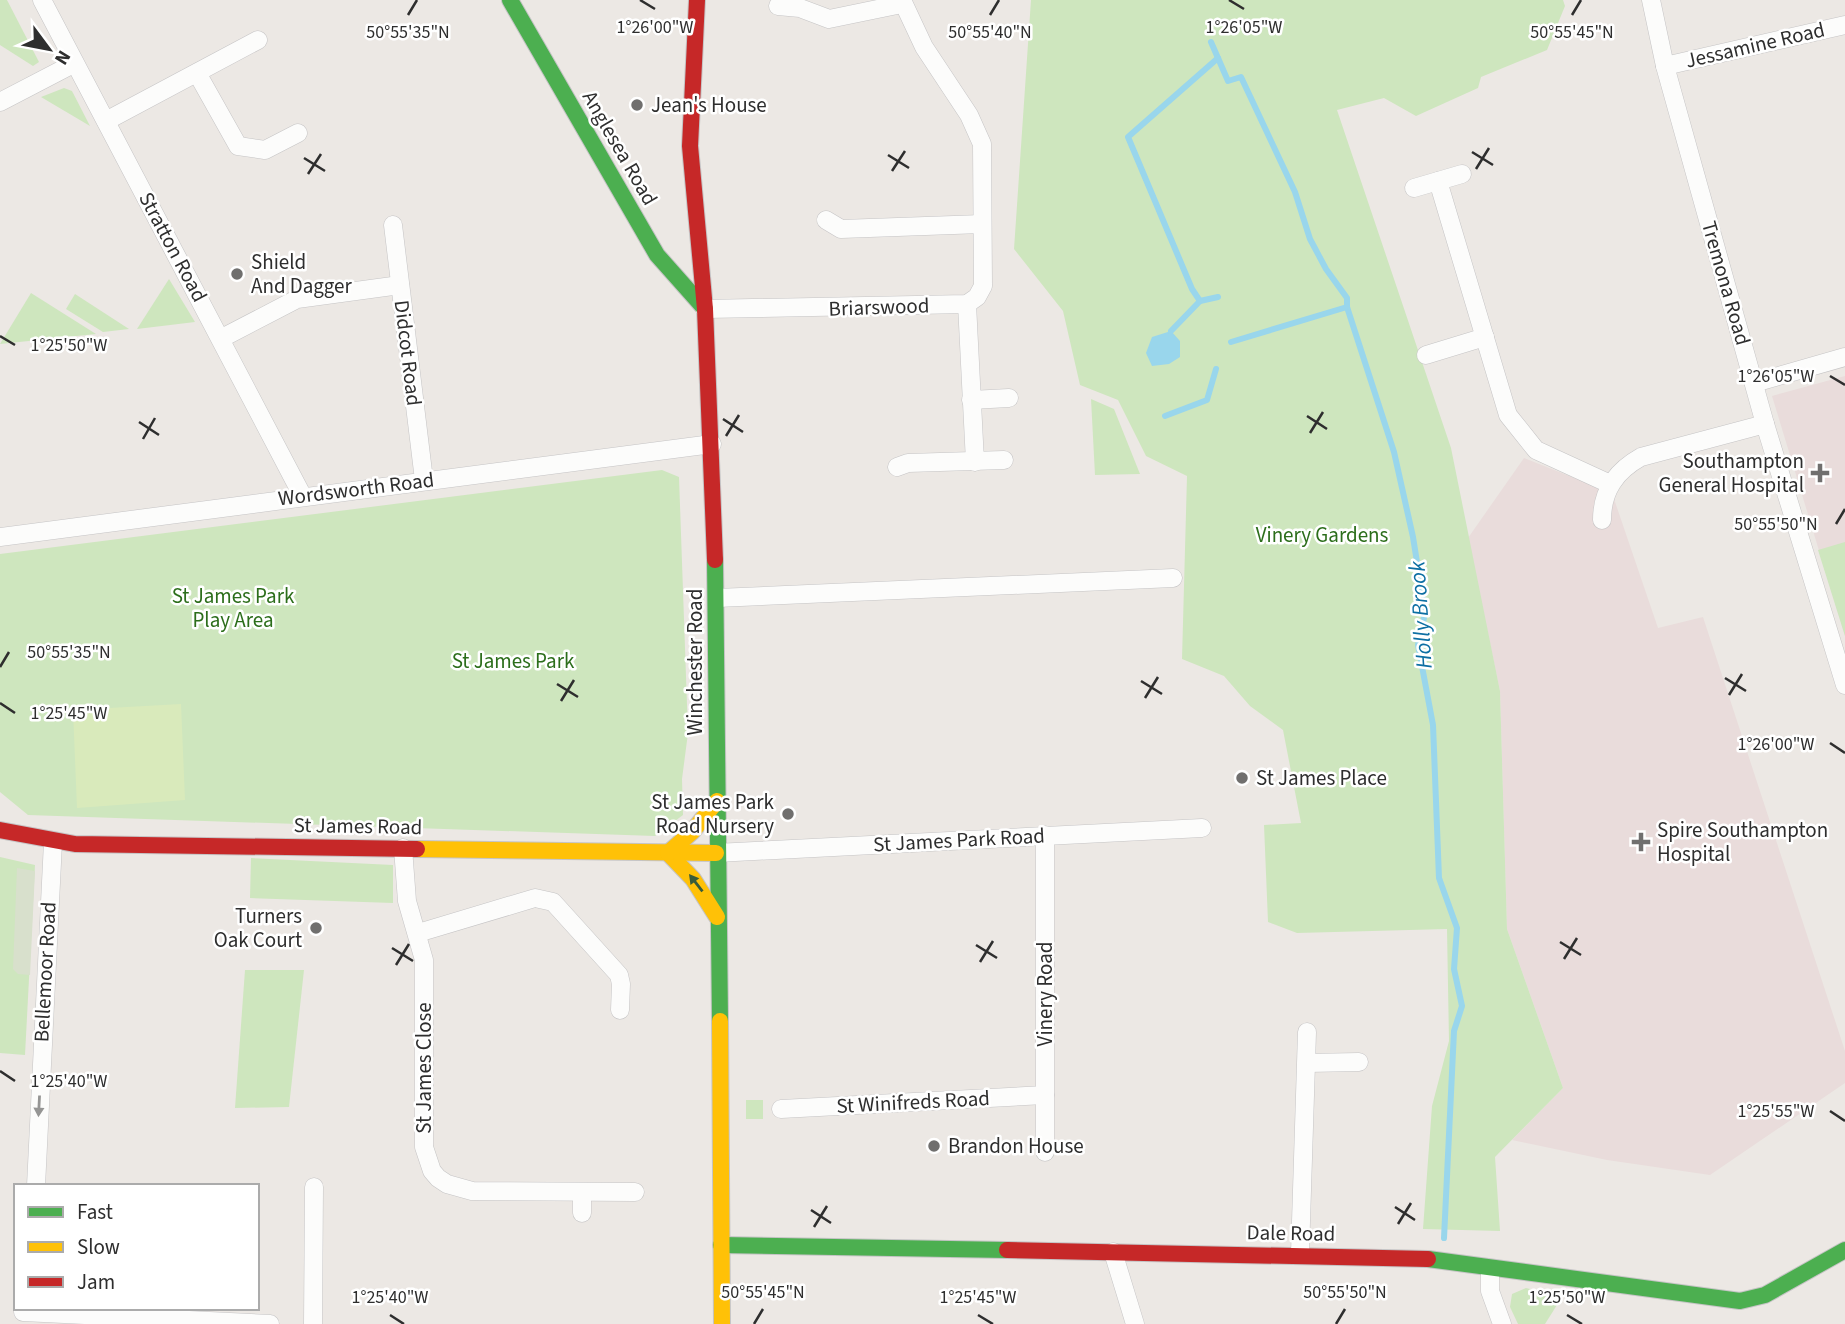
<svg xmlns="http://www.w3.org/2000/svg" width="1845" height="1324" font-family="'Source Sans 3',sans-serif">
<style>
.medical{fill:#e9dcdb}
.green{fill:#cee6be}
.cemetery{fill:#d8e0cc}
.pitch{fill:#d9eabb}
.water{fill:#99d6ec}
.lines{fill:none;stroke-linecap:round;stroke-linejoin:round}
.stream{stroke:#99d6ec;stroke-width:6}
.street-casing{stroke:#c5c4c5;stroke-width:19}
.fast-casing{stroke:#c5c4c5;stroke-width:18}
.slow-casing{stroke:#c5c4c5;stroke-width:18}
.jam-casing{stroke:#c5c4c5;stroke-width:18}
.street{stroke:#fcfcfb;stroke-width:18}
.fast{stroke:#4caf50;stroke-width:16}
.slow{stroke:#ffc107;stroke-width:16}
.jam{stroke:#c62828;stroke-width:16}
.oneway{fill:#385b3a}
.oneway2{fill:#959594}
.ticks{fill:none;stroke:#2e2e2e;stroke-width:2.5}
.poi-dot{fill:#706f6e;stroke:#fff;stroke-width:2.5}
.labels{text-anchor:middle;stroke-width:5;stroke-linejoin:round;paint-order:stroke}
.street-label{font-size:21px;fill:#2e2e2e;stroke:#fff}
.poi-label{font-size:21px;fill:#2e2e2e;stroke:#fff;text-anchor:start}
.park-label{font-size:21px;fill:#2c6e1b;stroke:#fff}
.water-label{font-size:23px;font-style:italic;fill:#0d6fa3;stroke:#fff}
.ticks-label{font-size:18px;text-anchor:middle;fill:#2e2e2e;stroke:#fff;stroke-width:5;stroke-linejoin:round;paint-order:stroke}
</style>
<rect width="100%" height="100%" fill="#ece8e4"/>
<!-- medical -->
<g class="medical">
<path d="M 1845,376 L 1845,636 L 1772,396 Z"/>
<path d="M 1524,458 L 1612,493 L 1658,628 L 1703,617 L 1845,1051 L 1845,1083 L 1710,1175 L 1607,1160 L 1512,1140 L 1563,1088 L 1507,929 L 1500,691 L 1468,538 Z"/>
</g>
<!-- green -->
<g class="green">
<path d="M 0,0 L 7,0 L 39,62 L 33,66 L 0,45 Z"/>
<path d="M 1031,0 L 1563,0 L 1565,6 L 1547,50 L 1481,77 L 1478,88 L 1416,116 L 1384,98 L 1337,110 L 1451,448 L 1500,691 L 1507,929 L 1563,1088 L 1495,1157 L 1500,1231 L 1423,1229 L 1432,1106 L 1449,1041 L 1447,929 L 1297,933 L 1268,922 L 1264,825 L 1301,823 L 1283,730 L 1250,706 L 1224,676 L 1182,659 L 1187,476 L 1146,456 L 1118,400 L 1080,385 L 1063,311 L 1014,249 Z"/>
<path d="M 64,88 L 72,91 L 90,126 L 41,97 Z"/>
<path d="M 169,279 L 195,322 L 137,329 Z"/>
<path d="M 31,293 L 96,334 L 0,344 Z"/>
<path d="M 75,294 L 129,329 L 103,332 L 66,309 Z"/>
<path d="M 1091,399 L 1114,409 L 1140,474 L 1095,475 Z"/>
<path d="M 662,470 L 679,477 L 688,733 L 682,779 L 683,815 L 655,836 L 28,815 L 0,792 L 0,554 Z"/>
<path d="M 1845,542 L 1845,636 L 1818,550 Z"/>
<path d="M 0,857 L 35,865 L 25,1055 L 0,1053 Z"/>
<path d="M 251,858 L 393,865 L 393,903 L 250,898 Z"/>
<path d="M 245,970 L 304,970 L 289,1107 L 235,1108 Z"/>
<rect x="746" y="1100" width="17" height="19"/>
<path d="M 1526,1288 L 1562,1297 L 1545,1324 L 1518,1324 L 1510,1307 L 1512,1294 Z"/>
</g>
<!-- cemetery -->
<path class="cemetery" d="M 17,868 L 35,871 L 30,975 L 18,974 L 13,969 Z"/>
<!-- pitch -->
<path class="pitch" d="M 181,704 L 185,800 L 77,808 L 73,710 Z"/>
<!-- water -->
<path class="water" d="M 1171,331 L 1180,341 L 1180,357 L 1169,364 L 1152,366 L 1146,353 L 1152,337 Z"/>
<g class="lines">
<!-- stream -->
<g class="stream">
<path d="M 1211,42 L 1228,81 L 1241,77 L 1295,192 L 1310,239 L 1326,269 L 1347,298 L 1347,307 L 1394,452 L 1413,537 L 1425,613 L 1418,645 L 1433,725 L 1439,878 L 1457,928 L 1454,969 L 1462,1006 L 1454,1031 L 1444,1238"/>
<path d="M 1218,297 L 1200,301 L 1192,289 L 1128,137 L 1218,58"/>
<path d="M 1171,331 L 1200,301"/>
<path d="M 1231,342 L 1347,307"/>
<path d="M 1165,416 L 1207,400 L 1216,369"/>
</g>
<!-- street casing -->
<g class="street-casing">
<g id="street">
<path d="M 42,0 L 302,495"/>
<path d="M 1651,0 L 1665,66 L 1765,424 L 1845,685"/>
<path d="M 778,6 L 800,8 L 829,19 L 902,4"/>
<path d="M 1665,66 L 1845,25"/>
<path d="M 197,73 L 238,146 L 265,150 L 298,133"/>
<path d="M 0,102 L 73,64"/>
<path d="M 106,121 L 258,40"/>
<path d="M 1438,181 L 1508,415 L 1536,450 L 1610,484"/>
<path d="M 1414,188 L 1462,174"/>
<path d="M 826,220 L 841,229 L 982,224"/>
<path d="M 393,225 L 424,480"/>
<path d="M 967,304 L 975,462"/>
<path d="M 705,309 L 967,304 L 977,297 L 983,286 L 982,144 L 969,115 L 924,47 L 902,0"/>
<path d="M 222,338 L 297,299 L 400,285"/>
<path d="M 1426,355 L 1485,337"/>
<path d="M 1754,383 L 1845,357"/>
<path d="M 971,400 L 1009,398"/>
<path d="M 897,467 L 908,463 L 1004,460"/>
<path d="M 1602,520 C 1602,490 1616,471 1641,457 L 1765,424"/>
<path d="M 0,537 L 712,444"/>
<path d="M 717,598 L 1173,578"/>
<path d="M 403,848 L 407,901 L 424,960 L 424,1147 L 432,1171 L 438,1178 L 447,1184 L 472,1191 L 635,1192"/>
<path d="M 716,853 L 1202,828"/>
<path d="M 418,933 L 535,898 L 553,902 L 619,975 L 621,984 L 620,1010"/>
<path d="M 1307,1063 L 1359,1062"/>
<path d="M 781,1109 L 1045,1095"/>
<path d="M 1045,1152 L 1045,835"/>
<path d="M 36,1186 L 53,842"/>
<path d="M 582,1213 L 582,1193"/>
<path d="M 1113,1252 L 1135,1324"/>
<path d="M 1300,1253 L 1307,1032"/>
<path d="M 1490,1270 L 1490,1291 L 1502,1324"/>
<path d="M 23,1312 L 270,1324"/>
<path d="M 313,1324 L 314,1187"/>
</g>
</g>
<!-- fast casing -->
<g class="fast-casing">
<g id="fast">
<path d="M 510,0 L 657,255 L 705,309"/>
<path d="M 715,560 L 720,1021"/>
<path d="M 721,1245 L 1007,1250"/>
<path d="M 1428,1259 L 1740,1301 L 1765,1295 L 1845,1250"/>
</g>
</g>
<!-- slow casing -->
<g class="slow-casing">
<g id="slow">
<path d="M 417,849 L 716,853"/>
<path d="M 668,853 L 693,879 L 717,917"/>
<path d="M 668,853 L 692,832 L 717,801"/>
<path d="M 720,1021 L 722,1324"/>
</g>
</g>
<!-- jam casing -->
<g class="jam-casing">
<g id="jam">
<path d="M 697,0 L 690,146 L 705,309 L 715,560"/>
<path d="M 0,830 L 75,844 L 417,849"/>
<path d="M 1007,1250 L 1428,1259"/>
</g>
</g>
<!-- street -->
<use href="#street" class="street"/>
<!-- fast -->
<use href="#fast" class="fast"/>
<!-- slow -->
<use href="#slow" class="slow"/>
<!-- jam -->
<use href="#jam" class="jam"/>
</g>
<!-- one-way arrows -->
<defs><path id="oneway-solid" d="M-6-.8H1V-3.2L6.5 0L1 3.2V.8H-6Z" transform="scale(1.75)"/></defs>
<use class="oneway" href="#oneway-solid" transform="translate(696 883) rotate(-128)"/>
<use class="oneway2" href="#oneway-solid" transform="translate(39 1106) rotate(93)"/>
<!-- ticks -->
<path class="ticks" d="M 640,0 L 655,9M 1229,0 L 1244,9M 408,15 L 417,0M 990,15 L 999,0M 1572,15 L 1581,0M 1472,152 L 1493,165M 888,155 L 909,168M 304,158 L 325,171M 1476,169 L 1489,148M 892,171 L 905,151M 308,174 L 321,154M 0,336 L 15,345M 1830,376 L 1845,385M 1307,416 L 1327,429M 723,419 L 743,432M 139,422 L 159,435M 1310,433 L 1323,412M 726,436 L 739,415M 143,439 L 155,418M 1836,524 L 1845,509M 0,667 L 9,652M 1725,678 L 1746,691M 1141,681 L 1162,694M 557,684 L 578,697M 1729,695 L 1742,674M 1145,698 L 1158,677M 561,701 L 574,680M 0,703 L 15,713M 1830,743 L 1845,753M 1560,942 L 1581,955M 976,945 L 997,958M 392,948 L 413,961M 1564,959 L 1577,938M 980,962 L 993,941M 396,965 L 409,944M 0,1071 L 15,1081M 1830,1111 L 1845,1121M 1395,1207 L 1415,1220M 811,1210 L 831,1223M 1398,1224 L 1411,1203M 814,1227 L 827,1206M 390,1315 L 404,1324M 978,1315 L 993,1324M 1567,1315 L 1582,1324M 754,1324 L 763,1309M 1336,1324 L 1345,1309"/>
<!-- markers -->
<g class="poi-dot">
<circle cx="637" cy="105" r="7"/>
<circle cx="237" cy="274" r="7"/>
<path d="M1816.5 462.5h7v7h7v7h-7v7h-7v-7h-7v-7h7z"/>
<circle cx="1242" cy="778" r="7"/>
<circle cx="788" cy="814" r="7"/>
<path d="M1637.5 831.5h7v7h7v7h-7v7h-7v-7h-7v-7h7z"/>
<circle cx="316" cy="928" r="7"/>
<circle cx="934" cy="1146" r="7"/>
</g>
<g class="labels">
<!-- street labels -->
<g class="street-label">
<text transform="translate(1755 45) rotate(-13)" y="7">Jessamine Road</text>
<text transform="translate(620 148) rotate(60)" y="7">Anglesea Road</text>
<text transform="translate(173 247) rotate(62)" y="7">Stratton Road</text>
<text transform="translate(1726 283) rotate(74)" y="7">Tremona Road</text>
<text transform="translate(879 307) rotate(-2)" y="7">Briarswood</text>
<text transform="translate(408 353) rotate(83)" y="7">Didcot Road</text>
<text transform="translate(356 489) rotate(-7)" y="7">Wordsworth Road</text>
<text transform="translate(695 662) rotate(-90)" y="7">Winchester Road</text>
<text transform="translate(358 826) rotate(1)" y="7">St James Road</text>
<text transform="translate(959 840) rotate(-3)" y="7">St James Park Road</text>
<text transform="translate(45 972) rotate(-87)" y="7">Bellemoor Road</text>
<text transform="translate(1045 994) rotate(-90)" y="7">Vinery Road</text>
<text transform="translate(424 1068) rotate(-90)" y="7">St James Close</text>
<text transform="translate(913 1102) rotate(-3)" y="7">St Winifreds Road</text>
<text transform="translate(1291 1233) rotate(1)" y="7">Dale Road</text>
</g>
<!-- poi labels -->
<g class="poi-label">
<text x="651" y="112">Jean's House</text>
<text x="251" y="269">Shield<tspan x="251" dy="24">And Dagger</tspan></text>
<text x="1804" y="468" text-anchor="end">Southampton<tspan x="1804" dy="24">General Hospital</tspan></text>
<text x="1256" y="785">St James Place</text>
<text x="774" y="809" text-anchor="end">St James Park<tspan x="774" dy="24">Road Nursery</tspan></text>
<text x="1657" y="837">Spire Southampton<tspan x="1657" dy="24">Hospital</tspan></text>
<text x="302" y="923" text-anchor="end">Turners<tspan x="302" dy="24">Oak Court</tspan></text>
<text x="948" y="1153">Brandon House</text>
</g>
<!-- park labels -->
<g class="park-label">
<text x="1322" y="542">Vinery Gardens</text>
<text x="233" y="603">St James Park<tspan x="233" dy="24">Play Area</tspan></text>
<text x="513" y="668">St James Park</text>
</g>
<!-- water labels -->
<g class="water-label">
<text transform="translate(1420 615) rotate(-94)" y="8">Holly Brook</text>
</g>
</g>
<g class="ticks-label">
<text x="655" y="33">1°26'00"W</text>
<text x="1244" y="33">1°26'05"W</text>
<text x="408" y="38">50°55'35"N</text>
<text x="990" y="38">50°55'40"N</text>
<text x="1572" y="38">50°55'45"N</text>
<text x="69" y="351">1°25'50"W</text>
<text x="1776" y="382">1°26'05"W</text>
<text x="1776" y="530">50°55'50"N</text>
<text x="69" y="658">50°55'35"N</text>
<text x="69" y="719">1°25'45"W</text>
<text x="1776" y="750">1°26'00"W</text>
<text x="69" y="1087">1°25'40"W</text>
<text x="1776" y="1117">1°25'55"W</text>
<text x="763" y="1298">50°55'45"N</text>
<text x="1345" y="1298">50°55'50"N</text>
<text x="390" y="1303">1°25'40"W</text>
<text x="978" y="1303">1°25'45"W</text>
<text x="1567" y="1303">1°25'50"W</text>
</g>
<!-- legend -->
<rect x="14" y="1184" width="245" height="126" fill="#ffffff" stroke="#ababab" stroke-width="2"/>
<rect x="28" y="1207" width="35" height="10" fill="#4caf50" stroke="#ababab" stroke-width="2"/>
<text x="77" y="1219" font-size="21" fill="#2e2e2e">Fast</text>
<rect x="28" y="1242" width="35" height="10" fill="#ffc107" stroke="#ababab" stroke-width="2"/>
<text x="77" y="1254" font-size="21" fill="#2e2e2e">Slow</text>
<rect x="28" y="1277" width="35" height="10" fill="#c62828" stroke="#ababab" stroke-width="2"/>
<text x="77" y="1289" font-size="21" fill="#2e2e2e">Jam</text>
<!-- north arrow -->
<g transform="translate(49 49) rotate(122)" stroke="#ffffff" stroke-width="5" paint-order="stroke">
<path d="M0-5L12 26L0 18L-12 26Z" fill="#2e2e2e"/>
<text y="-10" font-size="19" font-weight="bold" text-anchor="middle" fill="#2e2e2e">N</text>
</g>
</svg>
